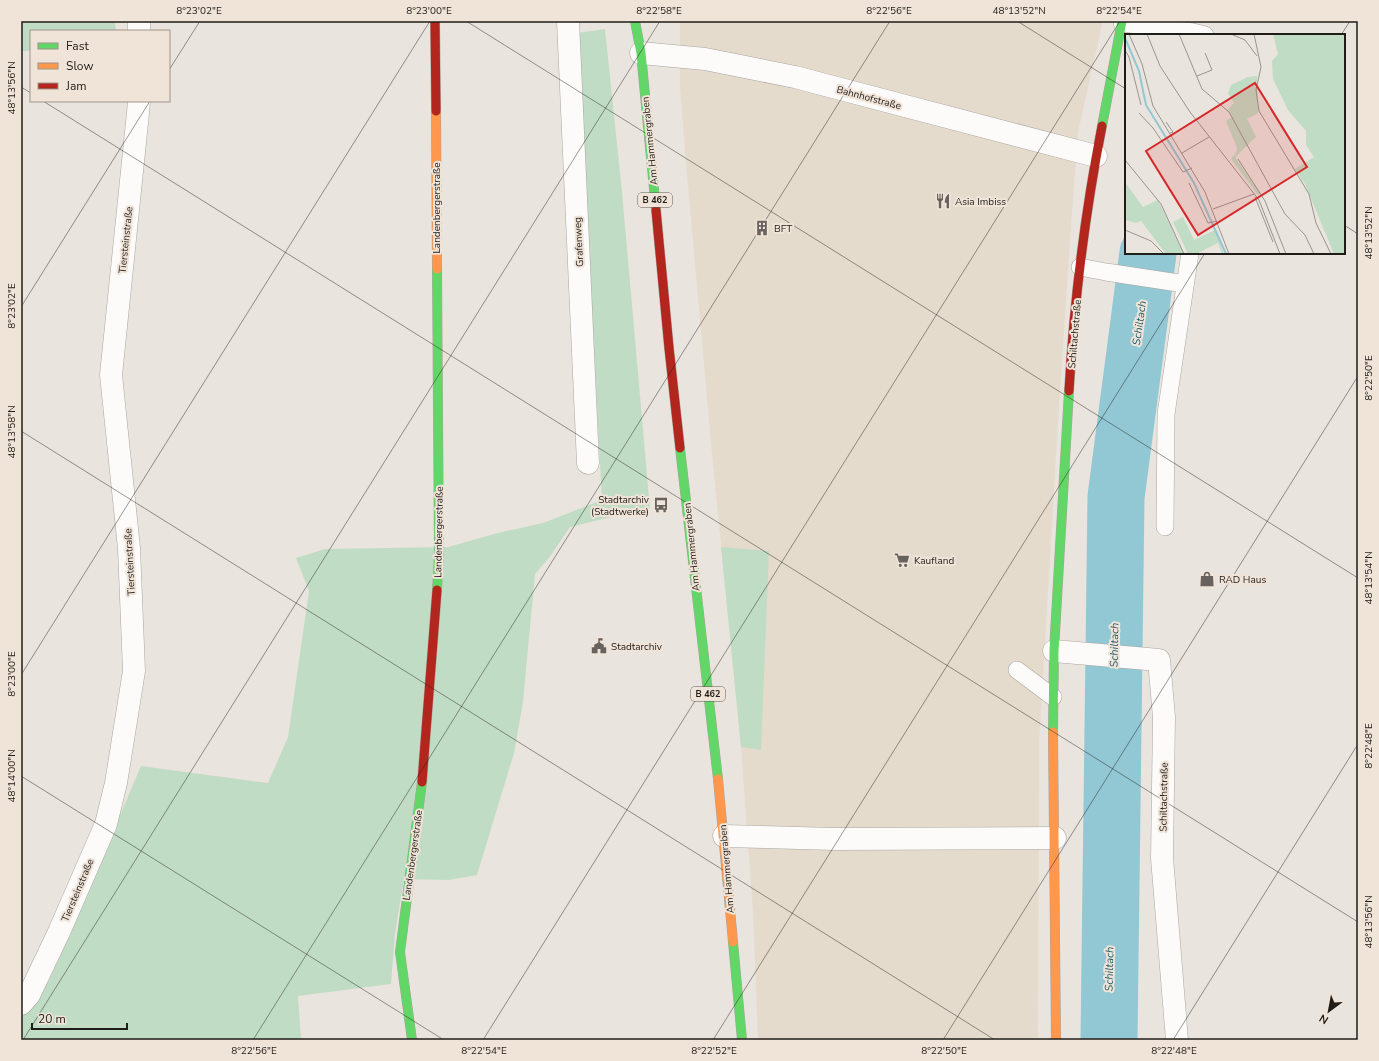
<svg xmlns="http://www.w3.org/2000/svg" width="1379" height="1061" font-family="'Nunito Sans',sans-serif">
<style>
.commercial{fill:#e4dbcd}
.green{fill:#c1dcc4}
.lines{fill:none;stroke-linecap:round;stroke-linejoin:round}
.river{stroke:#92c7d4;stroke-width:57}
.lane-casing{stroke:#aaa5a0;stroke-width:18}
.street-casing{stroke:#aaa5a0;stroke-width:23}
.fast-casing{stroke:#aaa5a0;stroke-width:10}
.slow-casing{stroke:#aaa5a0;stroke-width:10}
.jam-casing{stroke:#aaa5a0;stroke-width:10}
.lane{stroke:#fcfbfa;stroke-width:17}
.street{stroke:#fcfbfa;stroke-width:22}
.fast{stroke:#63d668;stroke-width:9}
.slow{stroke:#ff974d;stroke-width:9}
.jam{stroke:#b3261e;stroke-width:9}
.ticks{fill:none;stroke:#201c18;stroke-width:1;stroke-opacity:0.45}
.labels{text-anchor:middle;stroke-width:4;stroke-linejoin:round;paint-order:stroke}
.shield{fill:#f0e4d8;stroke:#5e5852;stroke-width:1}
.shield-label{font-size:9px;font-weight:bold;fill:#201c18}
.street-label{font-size:10px;fill:#201c18;stroke:#f0e4d8}
.poi-label{font-size:10px;fill:#201c18;stroke:#f0e4d8;text-anchor:start}
.water-label{font-size:11px;font-style:italic;fill:#1a5a6a;stroke:#f0e4d8}
.inset-river{fill:none;stroke:#92c7d4;stroke-width:2}
.inset-road{fill:none;stroke:#99948f;stroke-width:1}
.view{fill:#d62828;fill-opacity:0.15;stroke:#d62828;stroke-width:2}
.inset-edge{fill:none;stroke:#201c18;stroke-width:2}
.neatline{fill:none;stroke:#201c18;stroke-width:1.5}
.ticks-label{font-size:10px;text-anchor:middle;fill:#201c18}
</style>
<rect width="100%" height="100%" fill="#eae4de"/>
<!-- commercial -->
<path class="commercial" d="M 680,21 L 1103,21 L 1078,132 L 1072,212 L 1059,405 L 1039,745 L 1038,1040 L 758,1040 L 753,912 L 741,747 L 712,454 L 686,163 L 680,88 Z"/>
<!-- green -->
<g class="green">
<path d="M 21,21 L 115,21 L 116,31 L 31,31 L 31,51 L 21,51 Z"/>
<path d="M 605,29 L 622,192 L 650,509 L 648,508 L 570,527 L 549,558 L 535,574 L 523,702 L 514,753 L 477,875 L 449,880 L 404,879 L 395,934 L 391,984 L 298,996 L 301,1040 L 21,1040 L 21,1019 L 49,981 L 141,766 L 268,783 L 288,737 L 309,591 L 296,558 L 325,549 L 448,547 L 498,533 L 543,523 L 602,500 L 577,33 Z"/>
<path d="M 721,547 L 769,551 L 761,750 L 741,747 Z"/>
</g>
<g class="lines">
<!-- river -->
<path class="river" d="M 1109,1040 L 1116,497 L 1148,253"/>
<!-- lane casing -->
<g class="lane-casing">
<g id="lane">
<path d="M 1122,23 L 1193,32 L 1205,35"/>
<path d="M 1080,267 L 1106,272 L 1185,284"/>
<path d="M 1165,527 L 1166,414 L 1190,253"/>
<path d="M 1017,670 L 1053,697"/>
</g>
</g>
<!-- street casing -->
<g class="street-casing">
<g id="street">
<path d="M 568,21 L 588,463"/>
<path d="M 139,31 L 139,21"/>
<path d="M 641,53 L 705,59 L 795,77 L 1096,156"/>
<path d="M 1054,651 L 1159,660 L 1164,717 L 1162,858 L 1177,1040"/>
<path d="M 724,836 L 835,839 L 1055,838"/>
<path d="M 21,1004 L 29,995 L 59,932 L 106,824 L 116,783 L 134,671 L 129,548 L 111,375 L 138,113 L 139,101"/>
</g>
</g>
<!-- fast casing -->
<g class="fast-casing">
<g id="fast">
<path d="M 635,21 L 641,53 L 656,210"/>
<path d="M 1102,126 L 1122,21"/>
<path d="M 680,448 L 718,779"/>
<path d="M 437,590 L 439,556 L 437,269"/>
<path d="M 1053,732 L 1054,651 L 1069,391"/>
<path d="M 733,942 L 742,1040"/>
<path d="M 412,1040 L 400,952 L 422,782"/>
</g>
</g>
<!-- slow casing -->
<g class="slow-casing">
<g id="slow">
<path d="M 436,111 L 437,269"/>
<path d="M 1053,732 L 1056,1040"/>
<path d="M 718,779 L 733,942"/>
</g>
</g>
<!-- jam casing -->
<g class="jam-casing">
<g id="jam">
<path d="M 435,21 L 436,111"/>
<path d="M 656,210 L 669,348 L 680,448"/>
<path d="M 1069,391 C 1074,302 1085,213 1102,126"/>
<path d="M 422,782 L 437,590"/>
</g>
</g>
<!-- lane -->
<use href="#lane" class="lane"/>
<!-- street -->
<use href="#street" class="street"/>
<!-- fast -->
<use href="#fast" class="fast"/>
<!-- slow -->
<use href="#slow" class="slow"/>
<!-- jam -->
<use href="#jam" class="jam"/>
</g>
<!-- ticks -->
<path class="ticks" d="M 466,21 L 1358,578M 1017,21 L 1126,89M 1341,35 L 1350,21M 169,70 L 200,21M 21,87 L 31,93M 43,101 L 1358,922M 1344,225 L 1358,234M 21,307 L 150,101M 21,431 L 995,1040M 21,675 L 430,21M 21,776 L 444,1040M 23,1040 L 660,21M 253,1040 L 890,21M 483,1040 L 1120,21M 713,1040 L 1205,253M 943,1040 L 1358,376M 1173,1040 L 1358,744"/>
<!-- icons -->
<defs>
<g id="restaurant-bare" transform="scale(1.2)"><path d="M-5-6h1v4h1v-4h1v4h1v-4h1v5L-1.5 .5V6h-2V.5L-5-1ZM5-6V6H3V1.5H1.5Q1.5-4 5-6Z" fill="#67625d" stroke="#f0e4d8" stroke-width="2.5" paint-order="stroke"/></g>
<g id="building-bare" transform="scale(1.2)"><path d="M-4-6H4V6H1V3H-1V6H-4ZM-2.5-4.3h1.7v1.8h-1.7ZM.8-4.3h1.7v1.8H.8ZM-2.5-1h1.7V.8h-1.7ZM.8-1h1.7V.8H.8Z" fill="#67625d" stroke="#f0e4d8" stroke-width="2.5" paint-order="stroke"/></g>
<g id="bus-bare" transform="scale(1.2)"><path d="M-5-6H5V4H4V6H2V4H-2V6H-4V4H-5ZM-3.5-4V0h7V-4ZM-3.5 1.2v1.5H-2V1.2ZM2 1.2v1.5H3.5V1.2Z" fill="#67625d" stroke="#f0e4d8" stroke-width="2.5" paint-order="stroke"/></g>
<g id="supermarket-bare" transform="scale(1.2)"><path d="M-6-5.5h2.5l.6 2H6L4.5 2H-2.5L-4.4-4H-6ZM-1.5 3.2a1.3 1.3 0 1 0 .1 0ZM3 3.2a1.3 1.3 0 1 0 .1 0Z" fill="#67625d" stroke="#f0e4d8" stroke-width="2.5" paint-order="stroke"/></g>
<g id="shop-bare" transform="scale(1.2)"><path d="M-5-2.5h2.3a2.7 3.5 0 0 1 5.4 0H5L5.5 6h-11ZM-1.5-2.5h3a1.5 2.3 0 0 0-3 0Z" fill="#67625d" stroke="#f0e4d8" stroke-width="2.5" paint-order="stroke"/></g>
<g id="civic-bare" transform="scale(1.2)"><path d="M-.6-6.5H3V-4.5H.6V-3L4-1V1h2V6H-6V1h2V-1L-.6-3ZM-1.2 2.5V6h2.4V2.5Z" fill="#67625d" stroke="#f0e4d8" stroke-width="2.5" paint-order="stroke"/></g>
</defs>
<g fill-rule="evenodd">
<use href="#restaurant-bare" x="943" y="201"/>
<use href="#building-bare" x="762" y="228"/>
<use href="#bus-bare" x="661" y="505"/>
<use href="#supermarket-bare" x="902" y="560"/>
<use href="#shop-bare" x="1207" y="579"/>
<use href="#civic-bare" x="599" y="646"/>
</g>
<g class="labels">
<!-- shield labels -->
<g class="shield">
<rect x="638" y="193" width="34" height="14" rx="3"/>
<rect x="691" y="687" width="34" height="14" rx="3"/>
</g>
<g class="shield-label">
<text x="655" y="203">B 462</text>
<text x="708" y="697">B 462</text>
</g>
<!-- street labels -->
<g class="street-label">
<text transform="translate(869 97) rotate(15)" y="4">Bahnhofstraße</text>
<text transform="translate(649 141) rotate(-96)" y="4">Am Hammergraben</text>
<text transform="translate(436 208) rotate(-90)" y="4">Landenbergerstraße</text>
<text transform="translate(125 240) rotate(-84)" y="4">Tiersteinstraße</text>
<text transform="translate(578 242) rotate(-93)" y="4">Grafenweg</text>
<text transform="translate(1074 334) rotate(-85)" y="4">Schiltachstraße</text>
<text transform="translate(438 532) rotate(-89)" y="4">Landenbergerstraße</text>
<text transform="translate(691 547) rotate(-96)" y="4">Am Hammergraben</text>
<text transform="translate(129 562) rotate(-93)" y="4">Tiersteinstraße</text>
<text transform="translate(1163 797) rotate(-89)" y="4">Schiltachstraße</text>
<text transform="translate(412 855) rotate(-82)" y="4">Landenbergerstraße</text>
<text transform="translate(726 869) rotate(-95)" y="4">Am Hammergraben</text>
<text transform="translate(77 890) rotate(-67)" y="4">Tiersteinstraße</text>
</g>
<!-- poi labels -->
<g class="poi-label">
<text x="955" y="205">Asia Imbiss</text>
<text x="774" y="232">BFT</text>
<text x="649" y="503" text-anchor="end">Stadtarchiv<tspan x="649" dy="12">(Stadtwerke)</tspan></text>
<text x="914" y="564">Kaufland</text>
<text x="1219" y="583">RAD Haus</text>
<text x="611" y="650">Stadtarchiv</text>
</g>
<!-- water labels -->
<g class="water-label">
<text transform="translate(1139 323) rotate(-82)" y="4">Schiltach</text>
<text transform="translate(1114 645) rotate(-89)" y="4">Schiltach</text>
<text transform="translate(1109 969) rotate(-89)" y="4">Schiltach</text>
</g>
</g>
<!-- overview -->
<g transform="translate(1125 34)">
<rect width="220" height="220" fill="#eae4de"/>
<path d="M 148,0 L 220,0 L 220,220 L 209,220 L 180,150 L 170,135 L 189,123 L 181,111 L 181,97 L 163,76 L 148,45 L 147,27 L 153,20 ZM 132,42 L 133,79 L 122,85 L 131,103 L 110,123 L 135,159 L 133,161 L 106,125 L 111,119 L 112,114 L 101,87 L 107,83 L 103,75 L 109,69 L 103,59 L 106,51 L 123,43 ZM 0,148 L 18,173 L 33,166 L 59,220 L 41,220 L 16,187 L 11,189 L 0,186 ZM 58,183 L 69,206 L 90,196 L 99,220 L 97,220 L 93,209 L 71,220 L 63,220 L 48,188 Z" fill="#c1dcc4"/>
<path class="inset-river" d="M 0,4 L 14,37 L 21,71 L 69,149 L 101,220"/>
<path class="inset-road" d="M 4,0 L 17,30 L 28,72 L 80,158 L 104,220M 22,0 L 35,32 L 65,78 L 134,166 L 155,220M 54,0 L 77,55 L 104,78 L 160,180 L 180,201 L 189,220M 106,0 L 120,6 L 132,22M 129,0 L 136,33 L 131,56 L 134,77 L 184,160 L 191,189 L 206,220M 0,16 L 4,23 L 16,71M 72,42 L 87,36 L 80,19M 14,79 L 28,94 L 58,138 L 67,134M 41,88 L 48,98 L 45,99M 57,119 L 84,103M 113,125 L 140,167 L 161,220M 0,126 L 36,170 L 59,220M 64,149 L 83,189 L 92,187M 130,163 L 148,208M 88,175 L 129,160M 0,196 L 26,207 L 39,220"/>
<path class="view" d="M 130,49 L 182,133 L 73,201 L 21,117 Z"/>
<rect width="220" height="220" class="inset-edge"/>
</g>
<!-- border -->
<rect width="1379" height="1061" fill="none" stroke="#f0e4d8" stroke-width="44"/>
<!-- legend -->
<rect x="30" y="30" width="140" height="72" fill="#f0e4d8" stroke="#9d948b"/>
<rect x="38" y="43" width="20" height="6" fill="#63d668" stroke="#9d948b"/>
<text x="66" y="50" font-size="12" fill="#201c18">Fast</text>
<rect x="38" y="63" width="20" height="6" fill="#ff974d" stroke="#9d948b"/>
<text x="66" y="70" font-size="12" fill="#201c18">Slow</text>
<rect x="38" y="83" width="20" height="6" fill="#b3261e" stroke="#9d948b"/>
<text x="66" y="90" font-size="12" fill="#201c18">Jam</text>
<!-- north arrow -->
<g transform="translate(1329 1011) rotate(212)" stroke="#f0e4d8" stroke-width="3" paint-order="stroke">
<path d="M0-3L7 15L0 10L-7 15Z" fill="#201c18"/>
<text y="-6" font-size="11" font-weight="bold" text-anchor="middle" fill="#201c18">N</text>
</g>
<!-- scale -->
<path d="M32 1023v6h95v-6" fill="none" stroke="#201c18" stroke-width="2"/>
<text x="38" y="1023" font-size="12" fill="#201c18" stroke="#f0e4d8" stroke-width="3" paint-order="stroke">20 m</text>
<rect x="22" y="22" width="1335" height="1017" class="neatline"/>
<g class="ticks-label">
<text x="199" y="14">8°23'02"E</text>
<text x="429" y="14">8°23'00"E</text>
<text x="659" y="14">8°22'58"E</text>
<text x="889" y="14">8°22'56"E</text>
<text x="1019" y="14">48°13'52"N</text>
<text x="1119" y="14">8°22'54"E</text>
<text transform="translate(11 88) rotate(-90)" y="4">48°13'56"N</text>
<text transform="translate(1368 233) rotate(-90)" y="4">48°13'52"N</text>
<text transform="translate(11 306) rotate(-90)" y="4">8°23'02"E</text>
<text transform="translate(1368 378) rotate(-90)" y="4">8°22'50"E</text>
<text transform="translate(11 432) rotate(-90)" y="4">48°13'58"N</text>
<text transform="translate(1368 578) rotate(-90)" y="4">48°13'54"N</text>
<text transform="translate(11 674) rotate(-90)" y="4">8°23'00"E</text>
<text transform="translate(1368 746) rotate(-90)" y="4">8°22'48"E</text>
<text transform="translate(11 776) rotate(-90)" y="4">48°14'00"N</text>
<text transform="translate(1368 922) rotate(-90)" y="4">48°13'56"N</text>
<text x="254" y="1054">8°22'56"E</text>
<text x="484" y="1054">8°22'54"E</text>
<text x="714" y="1054">8°22'52"E</text>
<text x="944" y="1054">8°22'50"E</text>
<text x="1174" y="1054">8°22'48"E</text>
</g>
</svg>
